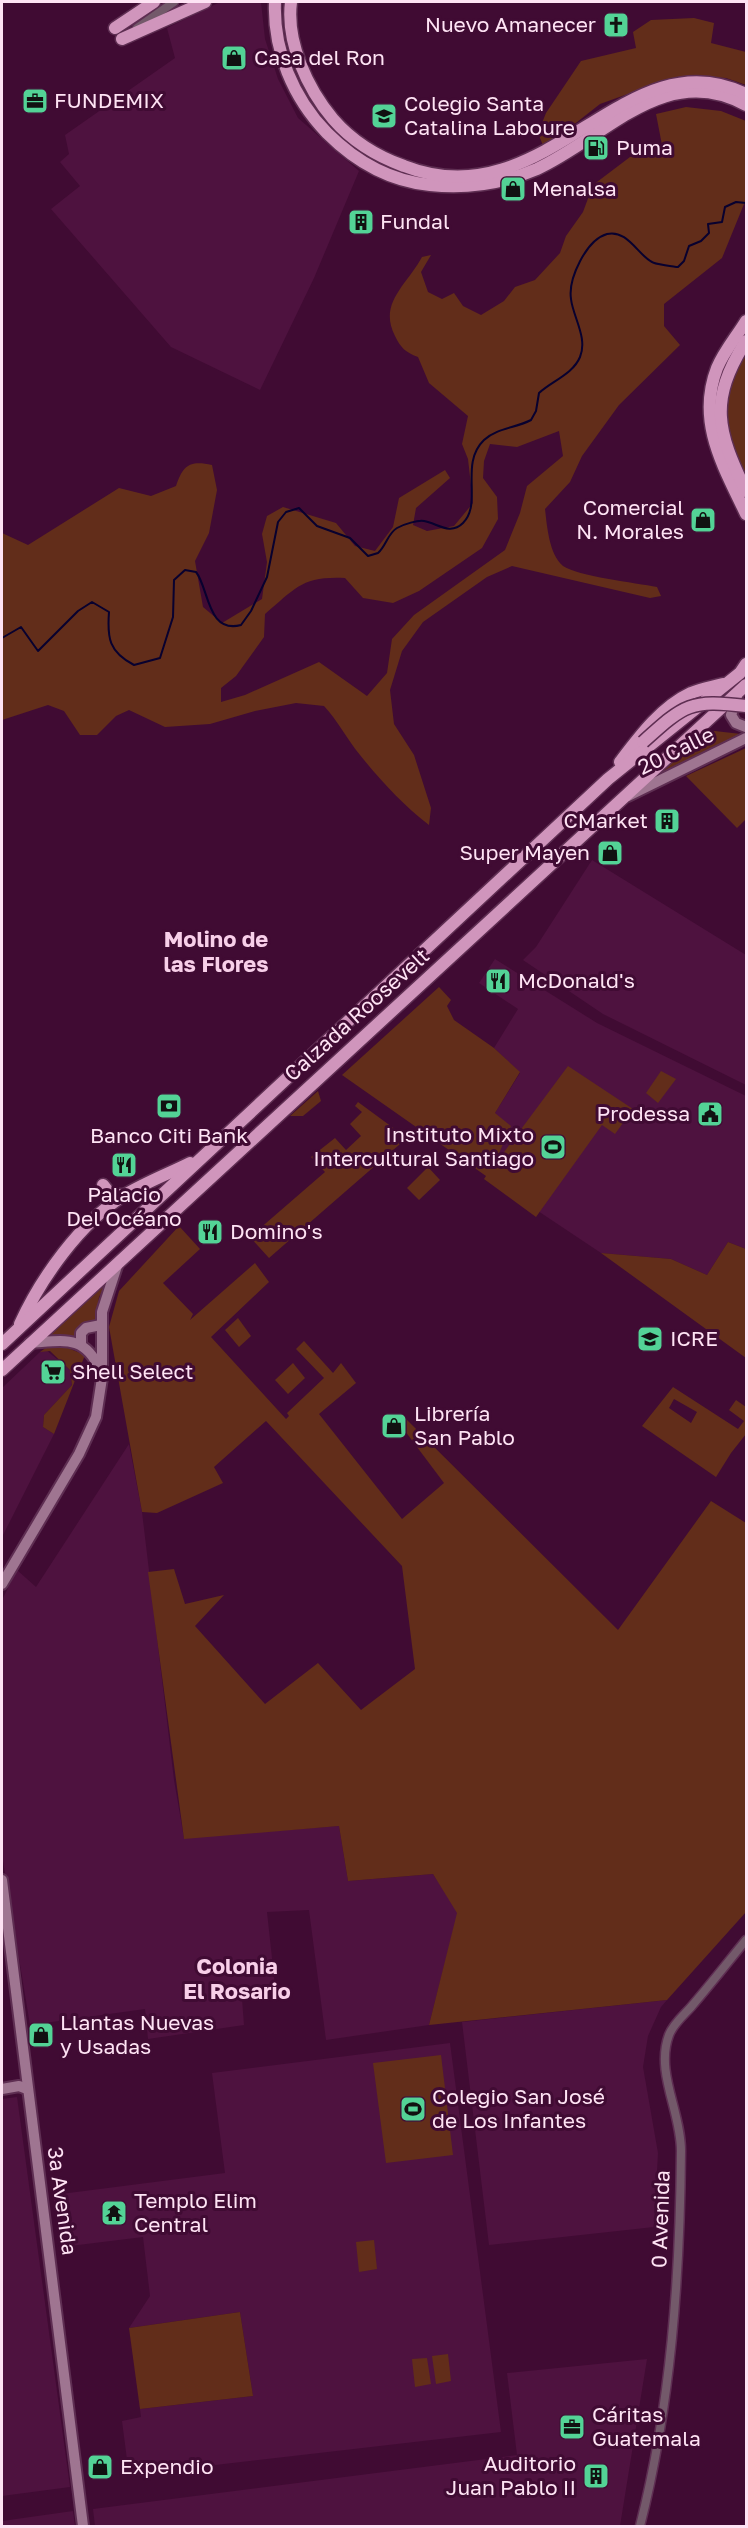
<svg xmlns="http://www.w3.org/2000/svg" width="748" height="2528" font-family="'Golos Text',sans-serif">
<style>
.built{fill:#4e123f}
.green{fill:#622d1a;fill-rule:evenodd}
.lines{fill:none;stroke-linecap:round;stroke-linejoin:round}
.stream{stroke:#08012f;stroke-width:2}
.tertiary-casing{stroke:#5e2e52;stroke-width:11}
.secondary-casing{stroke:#5e2e52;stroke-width:14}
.trunk-casing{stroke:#5e2e52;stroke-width:15}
.tertiary{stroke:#73596a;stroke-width:8}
.secondary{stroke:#9f7591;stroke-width:10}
.trunk{stroke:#d095bc;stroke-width:12}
.trunk-bridge-casing{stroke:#5e2e52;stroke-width:15;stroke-linecap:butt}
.trunk-bridge{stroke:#d095bc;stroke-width:12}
.labels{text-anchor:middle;stroke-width:6;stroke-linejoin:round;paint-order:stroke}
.poi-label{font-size:21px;fill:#fee3f4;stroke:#400b33;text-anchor:start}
.street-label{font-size:21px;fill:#fee3f4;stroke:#400b33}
.neighbourhood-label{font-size:22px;font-weight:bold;fill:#f8cfe9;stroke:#400b33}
</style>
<rect width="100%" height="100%" fill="#400b33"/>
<!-- built -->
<g class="built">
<path d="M 220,2 L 261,2 L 265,39 L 278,79 L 298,118 L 359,171 L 314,278 L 260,390 L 171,347 L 51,209 L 80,186 L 60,162 L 69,154 L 65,135 L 175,58 L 167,28 Z"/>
<path d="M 592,860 L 746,955 L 746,1085 L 603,1014 L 523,960 L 536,947 Z"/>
<path d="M 495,959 L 597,1023 L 746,1096 L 746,1249 L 728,1242 L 707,1275 L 671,1259 L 601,1253 L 487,1177 L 495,1113 L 520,1073 L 494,1048 L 518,1009 L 479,983 Z"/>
<path d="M 46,1350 L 70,1370 L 72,1385 L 44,1415 L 43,1427 L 54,1434 L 2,1537 L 2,1388 L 40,1352 Z"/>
<path d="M 129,1444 L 142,1512 L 174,1780 L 184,1838 L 339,1826 L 348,1881 L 433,1874 L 458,1912 L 429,2025 L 326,2040 L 309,1910 L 267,1912 L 276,1995 L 242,1999 L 244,2025 L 148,2039 L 145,2009 L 30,2025 L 2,1855 L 2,1600 L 17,1570 L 36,1587 Z"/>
<path d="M 667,2000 L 661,2007 L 648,2036 L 643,2067 L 658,2153 L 654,2227 L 489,2245 L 462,2022 Z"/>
<path d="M 450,2043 L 501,2432 L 129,2475 L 122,2421 L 141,2417 L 140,2409 L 253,2396 L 240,2312 L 129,2328 L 150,2296 L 143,2237 L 62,2247 L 53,2195 L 225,2173 L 212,2073 Z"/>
<path d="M 17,2097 L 70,2487 L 2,2496 L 2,2099 Z"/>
<path d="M 647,2359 L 620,2526 L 95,2526 L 93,2509 L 517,2455 L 507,2373 Z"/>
<path d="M 73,2511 L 75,2526 L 2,2526 L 2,2521 Z"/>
</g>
<!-- green -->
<g class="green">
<path d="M 694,18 L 714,23 L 711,43 L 746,52 L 746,85 L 726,78 L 693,76 L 661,82 L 600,104 L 544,148 L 538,133 L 546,113 L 581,61 L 636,48 L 633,32 L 651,20 Z"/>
<path d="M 686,107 L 721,111 L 746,121 L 746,204 L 744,204 L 722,258 L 664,304 L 664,326 L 680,345 L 619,405 L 582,456 L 570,482 L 545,509 C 547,526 549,554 563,566 C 577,576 636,583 657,587 L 661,596 L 650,598 L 512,566 L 487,577 L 423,622 L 402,651 L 390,690 L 394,724 L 414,755 L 431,808 L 429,825 C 403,805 380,780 360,755 C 347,739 338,721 324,706 L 296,703 L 255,711 L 210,724 L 165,727 L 129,710 L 116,716 L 97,735 L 80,735 L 64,711 L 48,705 L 2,720 L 2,533 L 28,545 L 119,488 L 151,496 L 176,486 C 183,465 190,460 212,465 L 217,490 L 209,533 L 195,561 L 203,607 L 222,623 L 262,599 L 267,562 L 262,534 L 267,516 L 283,507 L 336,523 L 355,546 L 375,551 L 393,527 L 399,498 L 445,470 L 450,478 L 416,508 L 413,525 L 427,531 L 454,526 L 473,503 L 468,459 L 462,444 L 468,416 L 429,383 L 418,357 C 405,352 401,348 395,336 C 378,303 407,285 422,257 L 431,255 L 421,272 L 428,292 L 442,299 L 454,293 L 463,306 L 481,315 L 504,301 L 515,287 L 535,280 L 560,253 L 566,236 L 583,212 L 593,185 L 630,157 L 662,145 L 656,114 ZM 559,431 L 563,456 L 527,486 L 520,513 L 505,550 L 414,615 L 392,639 L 387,673 L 367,696 L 319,662 L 245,695 L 221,702 L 221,688 L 236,676 L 264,637 L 265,614 C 296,588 302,576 345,578 L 363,598 L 393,603 L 419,591 L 482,548 L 498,519 L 497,497 L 483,478 L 484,461 L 490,444 L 517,447 Z"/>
<path d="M 746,351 L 746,477 C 741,466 733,455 729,444 C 719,410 730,380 746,351 Z"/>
<path d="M 706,730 L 741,734 L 655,777 Z"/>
<path d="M 746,748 L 746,819 L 737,828 L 686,776 Z"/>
<path d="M 439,987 L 451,1000 L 447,1006 L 454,1020 L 494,1048 L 520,1072 L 495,1113 L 511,1126 L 493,1167 L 568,1066 L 633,1109 L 615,1134 L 602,1125 L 536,1217 L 484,1179 L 486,1176 L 342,1075 Z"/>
<path d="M 661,1071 L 676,1079 L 658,1103 L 646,1093 Z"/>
<path d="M 318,1091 L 321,1101 L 303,1116 L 290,1116 Z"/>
<path d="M 358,1102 L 407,1138 L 269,1258 L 250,1237 L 325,1172 L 311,1157 L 335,1138 L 346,1150 L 361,1136 L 350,1124 L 362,1112 L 355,1106 Z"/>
<path d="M 428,1167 L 440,1180 L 419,1200 L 407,1188 Z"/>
<path d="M 179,1226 L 200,1249 L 163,1283 L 193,1314 L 190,1320 L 255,1263 L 269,1282 L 211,1337 L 286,1419 L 289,1416 L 287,1413 L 324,1378 L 296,1349 L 304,1341 L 333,1373 L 341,1363 L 356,1383 L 319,1414 L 402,1519 L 444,1483 L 399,1423 L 405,1418 L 618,1630 L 711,1501 L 746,1523 L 746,1912 L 667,2000 L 429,2025 L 457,1913 L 433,1874 L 348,1881 L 339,1826 L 184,1839 L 148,1572 L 174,1569 L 185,1604 L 224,1595 L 195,1626 L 265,1704 L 318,1663 L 361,1710 L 415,1669 L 402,1566 L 266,1421 L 214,1467 L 223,1483 L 157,1513 L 142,1512 L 109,1327 L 119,1291 Z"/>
<path d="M 728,1242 L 746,1249 L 746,1358 L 601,1253 L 671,1259 L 707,1275 Z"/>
<path d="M 108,1281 L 99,1297 L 96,1320 L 81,1325 L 76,1336 L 41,1341 Z"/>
<path d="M 238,1318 L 251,1336 L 239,1347 L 225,1330 Z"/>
<path d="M 63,1346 L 85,1355 L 54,1434 L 43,1427 L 44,1415 L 72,1385 L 70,1370 L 50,1351 L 40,1352 L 47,1347 Z"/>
<path d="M 293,1363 L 305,1378 L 288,1394 L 275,1380 Z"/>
<path d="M 673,1387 L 738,1429 L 744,1421 L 729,1410 L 736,1400 L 746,1407 L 746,1434 L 731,1453 L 716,1477 L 642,1426 ZM 674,1399 L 697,1412 L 691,1423 L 669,1408 Z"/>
<path d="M 441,2055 L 453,2155 L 386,2163 L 373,2063 Z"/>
<path d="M 374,2240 L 377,2269 L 359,2272 L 356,2242 Z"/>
<path d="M 240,2312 L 253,2396 L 140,2409 L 129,2328 Z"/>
<path d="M 448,2354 L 451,2381 L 436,2384 L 432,2356 Z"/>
<path d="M 427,2358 L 431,2384 L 415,2387 L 412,2359 Z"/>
</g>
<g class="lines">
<!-- stream -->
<path class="stream" d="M 2,638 L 21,627 L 38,651 L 78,611 L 92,602 L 109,612 C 107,638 109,652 134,665 L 160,658 L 173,617 L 174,580 L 185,570 L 196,572 C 209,588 207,634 241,625 L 251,611 L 267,577 L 278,522 L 286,512 L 299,508 L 317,526 L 350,538 L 368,556 L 378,553 C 386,546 388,533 397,528 C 404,524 418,520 424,521 C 437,523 450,536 463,523 C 483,503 459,464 484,440 C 497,428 516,428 531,420 L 536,411 L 539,393 C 552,381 573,374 580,357 C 588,338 573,317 571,299 C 568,279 586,240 607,234 C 627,229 638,255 652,262 C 654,264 676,267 678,267 L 684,261 L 689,246 L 701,241 L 709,233 L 708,224 L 722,222 L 725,207 L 736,202 L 746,203"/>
<!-- tertiary casing -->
<g class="tertiary-casing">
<g id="tertiary">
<path d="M 137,28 L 174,2"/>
<path d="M 640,2526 C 671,2405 680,2276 681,2151 C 681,2111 655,2072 669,2035 C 673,2024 684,2015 691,2007 C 710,1985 728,1962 746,1940"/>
</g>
</g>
<!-- secondary casing -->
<g class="secondary-casing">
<g id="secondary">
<path d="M 737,698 L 731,715 L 736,723 L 746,727"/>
<path d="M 628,796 L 746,738"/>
<path d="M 30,1343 C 63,1341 85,1334 100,1370"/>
<path d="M 81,1344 L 81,1333 L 86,1328 L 101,1325"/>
<path d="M 2,1584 L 79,1454 L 96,1417 L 102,1378 L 102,1312 L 117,1266"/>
<path d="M 2,1880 L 83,2526"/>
<path d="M 2,2089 L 19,2086 L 27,2089"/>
</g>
</g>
<!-- trunk casing -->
<g class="trunk-casing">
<g id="trunk">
<path d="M 275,2 C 273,50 293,98 327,133 C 355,161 390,181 430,185 C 468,189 502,184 537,169 C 605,138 665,60 746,105"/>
<path d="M 291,2 C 286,42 307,88 333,119 C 352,141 376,156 404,166 C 547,222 624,34 746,94"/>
<path d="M 115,28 L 154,2"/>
<path d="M 122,39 L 205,2"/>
<path d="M 746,321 C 737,336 724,351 717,368 C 696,422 724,467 746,514"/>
<path d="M 746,341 C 708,401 717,431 746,491"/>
<path d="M 620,762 C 639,737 661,707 691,693 C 701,689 712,687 723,684"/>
<path d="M 103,1185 L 111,1195 L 124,1195"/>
<path d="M 20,1324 C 41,1278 80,1223 123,1196 C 144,1183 168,1174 190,1163"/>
<path d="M 2,1344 L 608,779 L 740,673 L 746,664"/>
<path d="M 2,1370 L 746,685"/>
</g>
</g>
<!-- tertiary -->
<use href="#tertiary" class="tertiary"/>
<!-- secondary -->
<use href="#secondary" class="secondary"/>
<!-- trunk -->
<use href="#trunk" class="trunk"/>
<!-- trunk-bridge casing -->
<g class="trunk-bridge-casing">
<path id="trunk-bridge" d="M 643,742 C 684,705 690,699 746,706"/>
</g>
<!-- trunk-bridge -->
<use href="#trunk-bridge" class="trunk-bridge"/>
</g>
<!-- icons -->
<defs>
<g id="church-square" transform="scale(1.35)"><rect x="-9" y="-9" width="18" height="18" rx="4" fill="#53d396" stroke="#400b33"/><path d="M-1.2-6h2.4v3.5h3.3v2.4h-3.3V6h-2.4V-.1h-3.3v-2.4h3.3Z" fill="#111"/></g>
<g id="shop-square" transform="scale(1.35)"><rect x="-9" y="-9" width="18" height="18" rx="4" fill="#53d396" stroke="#400b33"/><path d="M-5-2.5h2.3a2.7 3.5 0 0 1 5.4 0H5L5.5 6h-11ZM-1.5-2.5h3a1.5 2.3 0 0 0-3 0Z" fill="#111"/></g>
<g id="office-square" transform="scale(1.35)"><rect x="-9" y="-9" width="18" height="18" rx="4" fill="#53d396" stroke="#400b33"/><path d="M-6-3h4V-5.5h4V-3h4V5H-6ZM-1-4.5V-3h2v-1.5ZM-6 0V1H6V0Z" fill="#111"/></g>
<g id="university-square" transform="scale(1.35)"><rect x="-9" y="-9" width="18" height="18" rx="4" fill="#53d396" stroke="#400b33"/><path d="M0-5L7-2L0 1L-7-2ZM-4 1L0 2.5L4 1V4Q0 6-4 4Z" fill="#111"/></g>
<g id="fuel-square" transform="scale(1.35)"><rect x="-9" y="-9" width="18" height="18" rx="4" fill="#53d396" stroke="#400b33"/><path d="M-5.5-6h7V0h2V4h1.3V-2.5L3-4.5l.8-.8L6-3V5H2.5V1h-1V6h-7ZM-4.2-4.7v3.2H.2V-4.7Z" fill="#111"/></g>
<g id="building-square" transform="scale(1.35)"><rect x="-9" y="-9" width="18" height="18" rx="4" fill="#53d396" stroke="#400b33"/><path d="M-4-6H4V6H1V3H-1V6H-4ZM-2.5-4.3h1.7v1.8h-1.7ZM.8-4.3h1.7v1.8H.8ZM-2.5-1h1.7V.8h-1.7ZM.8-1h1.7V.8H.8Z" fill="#111"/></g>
<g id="restaurant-square" transform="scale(1.35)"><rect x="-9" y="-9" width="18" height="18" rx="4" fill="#53d396" stroke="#400b33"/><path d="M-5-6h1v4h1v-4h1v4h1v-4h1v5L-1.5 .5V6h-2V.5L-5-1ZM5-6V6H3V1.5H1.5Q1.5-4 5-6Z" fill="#111"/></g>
<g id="bank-square" transform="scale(1.35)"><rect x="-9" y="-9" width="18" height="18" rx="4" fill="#53d396" stroke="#400b33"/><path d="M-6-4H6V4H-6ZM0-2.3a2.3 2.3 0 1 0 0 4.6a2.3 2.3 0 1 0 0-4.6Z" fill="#111"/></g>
<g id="civic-square" transform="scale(1.35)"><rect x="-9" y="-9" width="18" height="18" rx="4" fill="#53d396" stroke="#400b33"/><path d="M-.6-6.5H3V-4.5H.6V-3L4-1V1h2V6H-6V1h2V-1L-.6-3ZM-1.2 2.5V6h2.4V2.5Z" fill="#111"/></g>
<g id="stadium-square" transform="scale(1.35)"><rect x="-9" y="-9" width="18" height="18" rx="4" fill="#53d396" stroke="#400b33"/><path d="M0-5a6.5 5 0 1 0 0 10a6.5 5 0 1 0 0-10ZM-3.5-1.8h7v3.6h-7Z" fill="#111"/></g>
<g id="school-square" transform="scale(1.35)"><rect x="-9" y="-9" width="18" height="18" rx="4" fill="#53d396" stroke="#400b33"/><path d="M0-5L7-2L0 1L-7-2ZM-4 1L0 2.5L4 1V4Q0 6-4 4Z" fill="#111"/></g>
<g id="supermarket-square" transform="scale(1.35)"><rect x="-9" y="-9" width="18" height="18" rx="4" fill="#53d396" stroke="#400b33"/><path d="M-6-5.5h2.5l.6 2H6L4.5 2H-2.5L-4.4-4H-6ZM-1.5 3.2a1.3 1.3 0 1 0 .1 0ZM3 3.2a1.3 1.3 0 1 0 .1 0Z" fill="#111"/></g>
<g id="temple-square" transform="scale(1.35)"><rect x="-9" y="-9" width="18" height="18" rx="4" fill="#53d396" stroke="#400b33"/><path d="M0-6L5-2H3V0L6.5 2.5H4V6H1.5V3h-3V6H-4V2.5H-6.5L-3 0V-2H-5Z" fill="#111"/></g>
</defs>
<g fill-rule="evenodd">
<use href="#church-square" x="616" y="25"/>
<use href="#shop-square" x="234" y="58"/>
<use href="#office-square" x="35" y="101"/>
<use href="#university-square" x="384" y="116"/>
<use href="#fuel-square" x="596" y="148"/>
<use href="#shop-square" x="513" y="189"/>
<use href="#building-square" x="361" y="222"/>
<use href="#shop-square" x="703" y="520"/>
<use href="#building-square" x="667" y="821"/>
<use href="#shop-square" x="610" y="853"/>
<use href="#restaurant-square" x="498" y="981"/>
<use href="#bank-square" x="169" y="1106"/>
<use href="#civic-square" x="710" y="1114"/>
<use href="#stadium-square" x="553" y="1147"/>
<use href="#restaurant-square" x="124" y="1165"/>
<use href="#restaurant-square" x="210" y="1232"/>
<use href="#school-square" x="650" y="1339"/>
<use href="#supermarket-square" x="53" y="1372"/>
<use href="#shop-square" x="394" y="1426"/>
<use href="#shop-square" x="41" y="2035"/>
<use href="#stadium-square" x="413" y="2109"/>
<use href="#temple-square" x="114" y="2213"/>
<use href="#office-square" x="572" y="2427"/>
<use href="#shop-square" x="100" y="2467"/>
<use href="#building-square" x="596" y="2476"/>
</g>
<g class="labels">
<!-- poi labels -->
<g class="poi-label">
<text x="596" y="32" text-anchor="end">Nuevo Amanecer</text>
<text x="254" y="65">Casa del Ron</text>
<text x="54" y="108">FUNDEMIX</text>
<text x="404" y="111">Colegio Santa<tspan x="404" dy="24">Catalina Laboure</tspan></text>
<text x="616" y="155">Puma</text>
<text x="532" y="196">Menalsa</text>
<text x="380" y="229">Fundal</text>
<text x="684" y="515" text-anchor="end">Comercial<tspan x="684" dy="24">N. Morales</tspan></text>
<text x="648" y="828" text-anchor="end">CMarket</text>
<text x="590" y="860" text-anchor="end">Super Mayen</text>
<text x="518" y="988">McDonald's</text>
<text x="690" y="1121" text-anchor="end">Prodessa</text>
<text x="534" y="1142" text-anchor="end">Instituto Mixto<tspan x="534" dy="24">Intercultural Santiago</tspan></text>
<text x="169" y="1143" text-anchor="middle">Banco Citi Bank</text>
<text x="124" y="1202" text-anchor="middle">Palacio<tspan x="124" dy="24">Del Océano</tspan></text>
<text x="230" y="1239">Domino's</text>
<text x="670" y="1346">ICRE</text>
<text x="72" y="1379">Shell Select</text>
<text x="414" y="1421">Librería<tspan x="414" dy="24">San Pablo</tspan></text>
<text x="60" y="2030">Llantas Nuevas<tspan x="60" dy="24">y Usadas</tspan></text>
<text x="432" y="2104">Colegio San José<tspan x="432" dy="24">de Los Infantes</tspan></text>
<text x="134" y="2208">Templo Elim<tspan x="134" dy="24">Central</tspan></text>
<text x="592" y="2422">Cáritas<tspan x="592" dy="24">Guatemala</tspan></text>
<text x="576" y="2471" text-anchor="end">Auditorio<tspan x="576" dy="24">Juan Pablo II</tspan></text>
<text x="120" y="2474">Expendio</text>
</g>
<!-- street labels -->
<g class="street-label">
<text transform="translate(676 751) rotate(-26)" y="7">20 Calle</text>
<text transform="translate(357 1015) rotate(-42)" y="7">Calzada Roosevelt</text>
<text transform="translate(62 2201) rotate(82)" y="7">3a Avenida</text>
<text transform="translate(661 2219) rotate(-88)" y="7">0 Avenida</text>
</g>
<!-- neighbourhood labels -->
<g class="neighbourhood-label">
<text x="216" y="947">Molino de<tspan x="216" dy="25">las Flores</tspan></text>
<text x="237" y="1974">Colonia<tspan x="237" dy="25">El Rosario</tspan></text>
</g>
</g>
<!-- border -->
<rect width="748" height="2528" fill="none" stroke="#fee3f4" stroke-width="6"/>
</svg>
